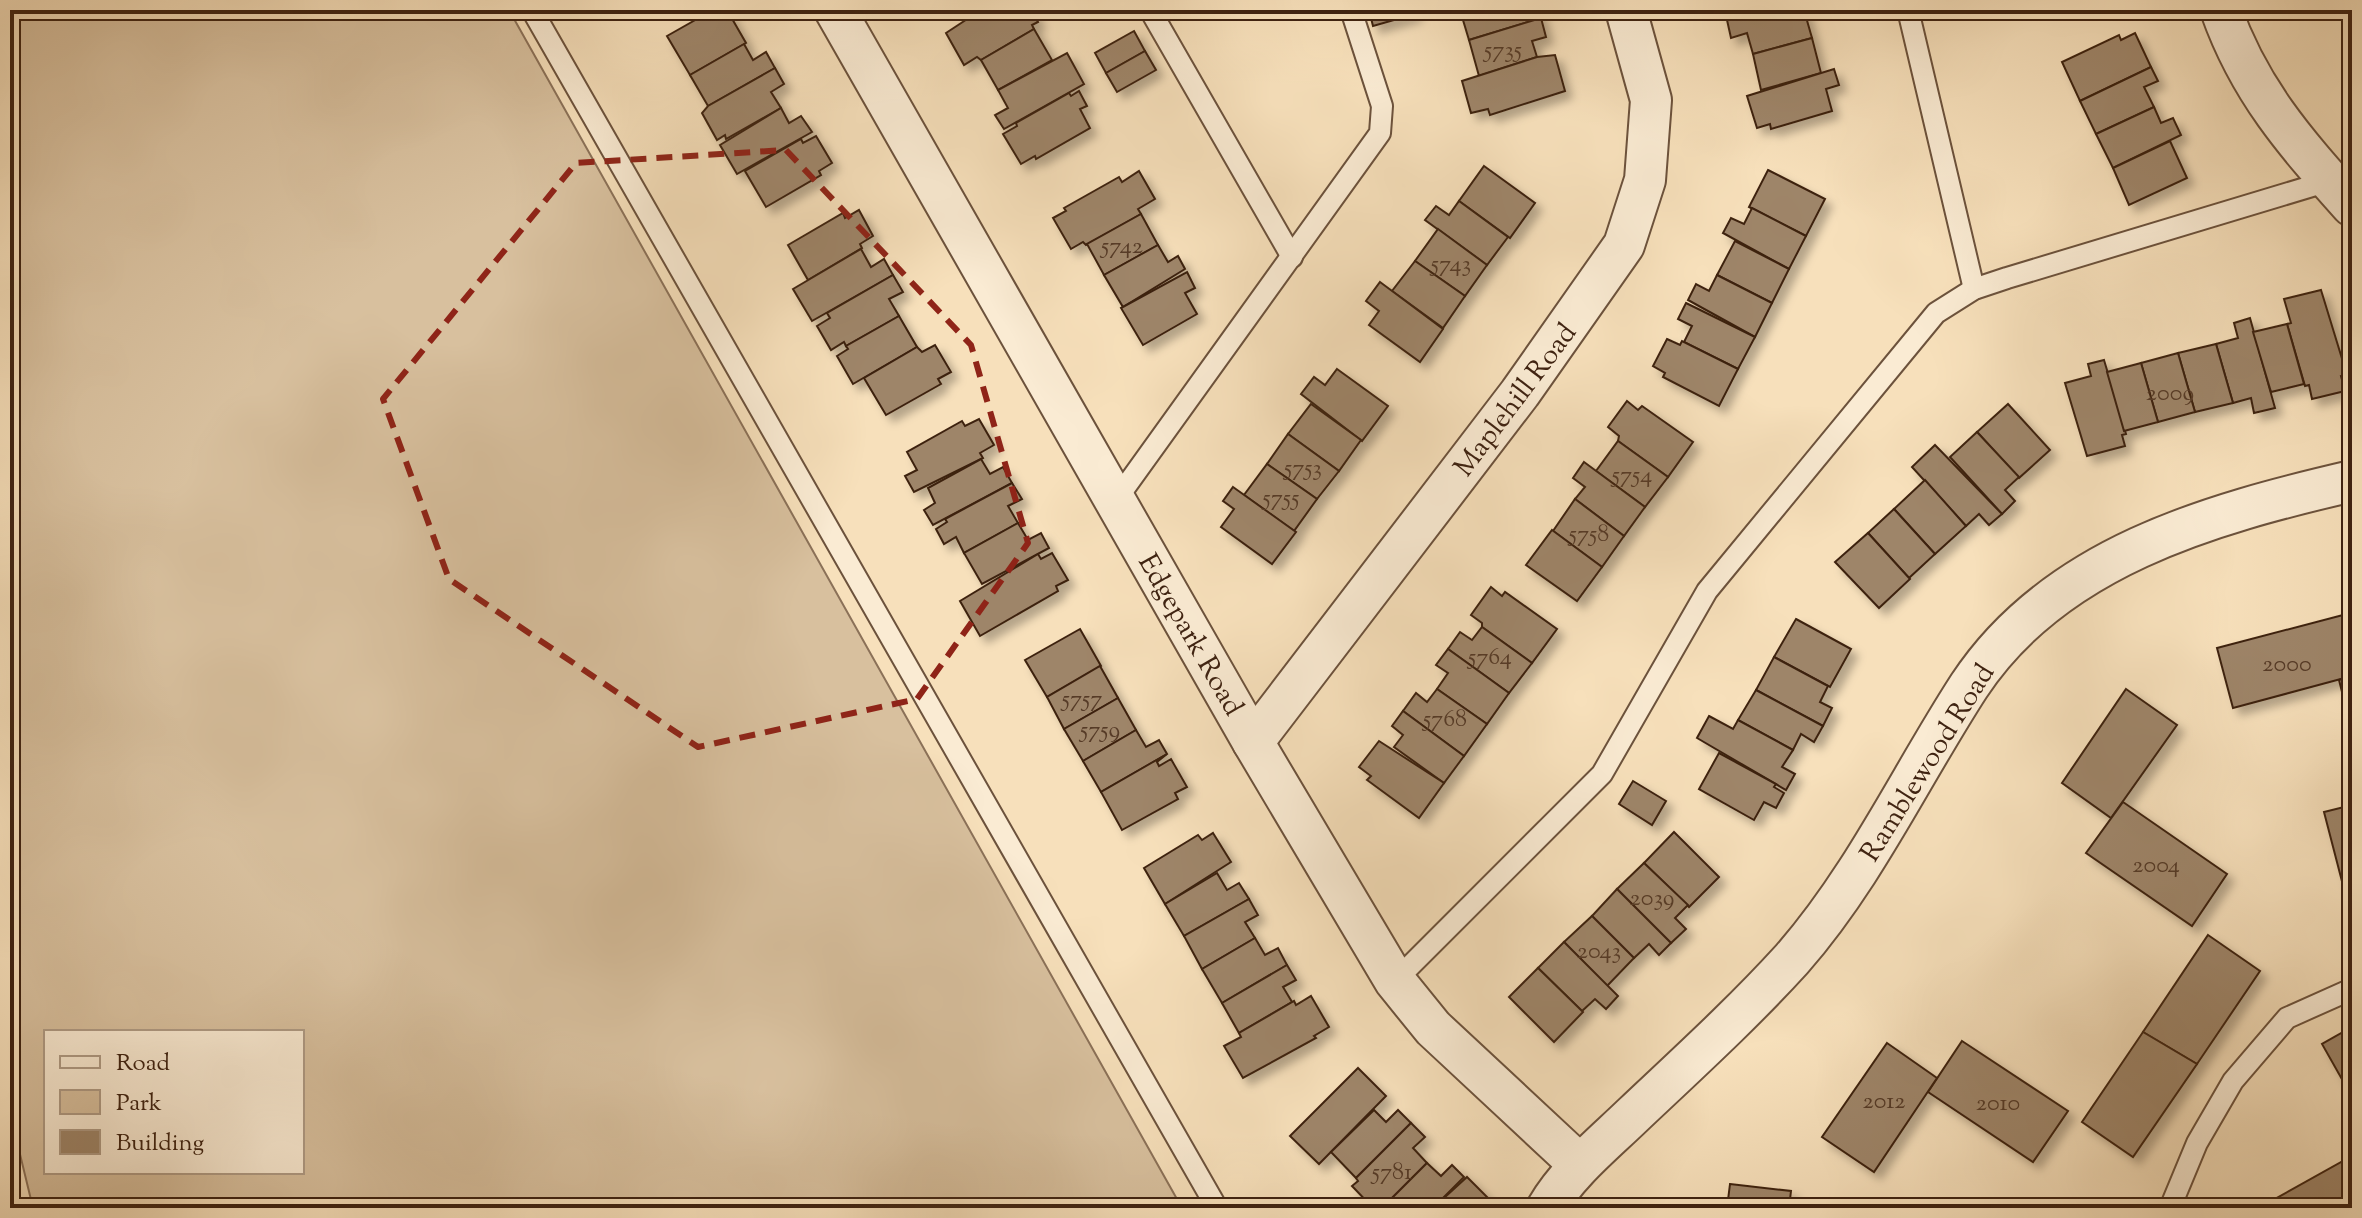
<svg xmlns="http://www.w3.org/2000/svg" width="2362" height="1218" font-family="'Sorts Mill Goudy',serif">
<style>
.green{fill:#d8c09e;stroke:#8b7158;stroke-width:2;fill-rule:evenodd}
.building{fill:#9e8569;stroke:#3e2211;stroke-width:2;filter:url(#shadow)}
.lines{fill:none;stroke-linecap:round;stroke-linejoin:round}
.service-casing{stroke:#6c523c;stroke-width:24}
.minor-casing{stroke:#6c523c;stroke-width:44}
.service{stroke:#faebd3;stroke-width:20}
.minor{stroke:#faebd3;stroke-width:40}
.marked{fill:none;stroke:#8f2418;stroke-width:6;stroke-dasharray:16 10;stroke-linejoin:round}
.labels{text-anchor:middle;stroke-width:8;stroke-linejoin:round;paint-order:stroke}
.number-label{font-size:24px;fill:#563b27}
.street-label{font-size:28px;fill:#3e2211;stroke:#faebd3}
</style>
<defs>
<filter id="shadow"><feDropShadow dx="7" dy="7" stdDeviation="4" flood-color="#0004"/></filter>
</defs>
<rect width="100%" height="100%" fill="#f7e0bb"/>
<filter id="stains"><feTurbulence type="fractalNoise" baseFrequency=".0025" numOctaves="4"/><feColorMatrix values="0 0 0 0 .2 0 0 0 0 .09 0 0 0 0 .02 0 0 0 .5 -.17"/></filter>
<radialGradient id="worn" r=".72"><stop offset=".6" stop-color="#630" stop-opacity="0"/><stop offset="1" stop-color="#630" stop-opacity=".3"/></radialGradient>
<!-- green -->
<path class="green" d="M 10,10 L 509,10 L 1182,1208 L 33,1208 L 10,1113 ZM 46,1032 L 302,1032 L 302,1172 L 46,1172 Z"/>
<!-- building -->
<g class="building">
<path d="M 713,10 L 727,10 L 746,43 L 690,75 L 667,36 Z"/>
<path d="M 981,10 L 1032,10 L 1038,22 L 1032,25 L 1034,29 L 981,60 L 977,57 L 964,65 L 946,33 Z"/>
<path d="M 1369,10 L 1414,10 L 1415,14 L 1373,26 Z"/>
<path d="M 1460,10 L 1538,10 L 1541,18 L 1469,40 Z"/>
<path d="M 1723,10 L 1760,10 L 1725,17 Z"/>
<path d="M 1760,10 L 1804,10 L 1812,38 L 1753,54 L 1747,33 L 1731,38 L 1727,20 Z"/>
<path d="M 1541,18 L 1546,37 L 1532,41 L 1537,57 L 1479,76 L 1469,40 Z"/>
<path d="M 1034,29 L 1052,60 L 998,90 L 981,60 Z"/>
<path d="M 1134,31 L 1145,51 L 1106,73 L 1095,53 Z"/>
<path d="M 2135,33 L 2151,67 L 2080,101 L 2062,62 L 2119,35 L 2121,40 Z"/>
<path d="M 1812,38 L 1821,73 L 1761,90 L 1753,54 Z"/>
<path d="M 744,44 L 753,60 L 766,52 L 775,68 L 708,106 L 690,75 Z"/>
<path d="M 1145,51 L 1156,70 L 1117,92 L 1106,73 Z"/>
<path d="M 1067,53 L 1084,84 L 1004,129 L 995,115 L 1008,108 L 998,90 Z"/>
<path d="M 1555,55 L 1565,91 L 1490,115 L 1488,109 L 1471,113 L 1462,81 L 1537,57 Z"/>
<path d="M 2151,67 L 2158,81 L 2144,87 L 2154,107 L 2096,134 L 2080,101 Z"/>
<path d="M 775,68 L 784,84 L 771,92 L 781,108 L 726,139 L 725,135 L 717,140 L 702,113 L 708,106 Z"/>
<path d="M 1834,69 L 1839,85 L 1826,89 L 1832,111 L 1771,129 L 1770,124 L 1757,128 L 1747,96 Z"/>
<path d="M 1079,91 L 1087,106 L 1080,109 L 1090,128 L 1036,159 L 1035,156 L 1021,164 L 1003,134 L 1017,126 L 1016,123 L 1069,93 L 1071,96 Z"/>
<path d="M 2154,107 L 2161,123 L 2173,118 L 2181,135 L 2113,168 L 2096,134 Z"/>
<path d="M 781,108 L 789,123 L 801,116 L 812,132 L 737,174 L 720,145 Z"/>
<path d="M 816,136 L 832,163 L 819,171 L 821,175 L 766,207 L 745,171 L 801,139 L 803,143 Z"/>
<path d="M 2170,141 L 2187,178 L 2129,205 L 2113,168 Z"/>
<path d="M 1484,166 L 1535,203 L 1510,238 L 1459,201 Z"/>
<path d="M 1768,170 L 1825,199 L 1806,236 L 1749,207 Z"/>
<path d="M 1139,171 L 1155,199 L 1138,209 L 1141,214 L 1086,245 L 1083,242 L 1071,249 L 1053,218 L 1066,211 L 1064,208 L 1119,177 L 1122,182 Z"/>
<path d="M 1459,201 L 1508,237 L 1487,265 L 1425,220 L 1436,206 L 1449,215 Z"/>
<path d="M 1752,208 L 1806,236 L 1789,269 L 1723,233 L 1731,218 L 1744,224 Z"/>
<path d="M 859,210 L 873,236 L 860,244 L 862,248 L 808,280 L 788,245 L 843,213 L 845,218 Z"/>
<path d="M 1141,214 L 1158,245 L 1104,275 L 1087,244 Z"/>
<path d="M 1438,229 L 1487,265 L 1465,296 L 1415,261 Z"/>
<path d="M 1735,241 L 1789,269 L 1772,303 L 1717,275 Z"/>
<path d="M 1158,245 L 1168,262 L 1178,256 L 1185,269 L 1123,307 L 1104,275 Z"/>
<path d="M 861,249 L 871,267 L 884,259 L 893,275 L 812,321 L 793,289 Z"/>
<path d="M 1415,261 L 1465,296 L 1443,328 L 1392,291 Z"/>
<path d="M 1187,272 L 1195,288 L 1185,293 L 1197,314 L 1143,345 L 1121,308 Z"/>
<path d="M 893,275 L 903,292 L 889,299 L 899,316 L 846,346 L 844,342 L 831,350 L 817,326 L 830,318 L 827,313 Z"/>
<path d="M 1717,275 L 1772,303 L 1755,337 L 1688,300 L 1696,284 L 1709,291 Z"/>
<path d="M 1380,282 L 1443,329 L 1420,362 L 1369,325 L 1379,311 L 1366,301 Z"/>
<path d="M 2321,290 L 2347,375 L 2341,376 L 2345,391 L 2312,399 L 2309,385 L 2305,386 L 2287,324 L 2291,323 L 2284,299 Z"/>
<path d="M 1686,303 L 1755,337 L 1738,369 L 1684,342 L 1692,326 L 1678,319 Z"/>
<path d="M 899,316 L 917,347 L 853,384 L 837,356 L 848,349 L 846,346 Z"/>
<path d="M 2250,318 L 2275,408 L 2254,413 L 2251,398 L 2233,403 L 2216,344 L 2238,338 L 2234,323 Z"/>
<path d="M 2287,324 L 2304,384 L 2271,392 L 2253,332 Z"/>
<path d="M 1667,339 L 1680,345 L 1682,341 L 1738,369 L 1719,406 L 1663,377 L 1665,373 L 1653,366 Z"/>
<path d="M 2216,344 L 2233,403 L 2195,412 L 2178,353 Z"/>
<path d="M 935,345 L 951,372 L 938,379 L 941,384 L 886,415 L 864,378 L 917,347 L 922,352 Z"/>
<path d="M 2178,353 L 2195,412 L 2158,422 L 2141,363 Z"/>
<path d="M 2104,360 L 2126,434 L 2122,435 L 2125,446 L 2087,456 L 2065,383 L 2091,376 L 2088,364 Z"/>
<path d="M 2141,363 L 2158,422 L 2124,431 L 2107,372 Z"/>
<path d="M 1337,369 L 1388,406 L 1362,441 L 1301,394 L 1314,377 L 1325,385 Z"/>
<path d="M 1627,401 L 1638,410 L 1642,406 L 1693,442 L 1668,477 L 1618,441 L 1619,436 L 1608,427 Z"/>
<path d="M 1311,404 L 1361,440 L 1339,471 L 1288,434 Z"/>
<path d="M 2008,404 L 2050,450 L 2019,478 L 1977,432 Z"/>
<path d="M 979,419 L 994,445 L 980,453 L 983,458 L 914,492 L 905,476 L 917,470 L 907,452 L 962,421 L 965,426 Z"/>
<path d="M 1977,432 L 2019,477 L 2005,490 L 2015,501 L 2002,514 L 1950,457 Z"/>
<path d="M 1288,434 L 1339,471 L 1317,499 L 1267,464 Z"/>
<path d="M 1618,441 L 1668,477 L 1645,507 L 1596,471 Z"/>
<path d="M 1935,445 L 2002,514 L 1989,525 L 1979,514 L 1966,526 L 1912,467 Z"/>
<path d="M 981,459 L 990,474 L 1003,467 L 1012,483 L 933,525 L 924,510 L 935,503 L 928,488 Z"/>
<path d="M 1584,462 L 1645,507 L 1624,536 L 1575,499 L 1585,487 L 1573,478 Z"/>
<path d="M 1267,464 L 1317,499 L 1294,531 L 1244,495 Z"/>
<path d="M 1925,480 L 1966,526 L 1935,554 L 1894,509 Z"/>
<path d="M 1012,483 L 1022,499 L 1008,506 L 1018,523 L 964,553 L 956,537 L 944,544 L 936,529 L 947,522 L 945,519 Z"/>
<path d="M 1233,487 L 1296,532 L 1272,564 L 1221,527 L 1234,509 L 1223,501 Z"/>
<path d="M 1575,499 L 1624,536 L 1602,567 L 1553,531 Z"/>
<path d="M 1894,509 L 1935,554 L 1909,578 L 1868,533 Z"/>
<path d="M 1018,523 L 1028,540 L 1041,533 L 1049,548 L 982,584 L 964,553 Z"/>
<path d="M 1552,530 L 1602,567 L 1577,601 L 1526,565 Z"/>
<path d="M 1868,533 L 1910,579 L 1879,608 L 1835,562 Z"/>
<path d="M 1052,553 L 1068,580 L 1056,586 L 1058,591 L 980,636 L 960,601 L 1038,554 L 1041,559 Z"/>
<path d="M 1491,587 L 1502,596 L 1505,592 L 1557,629 L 1532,663 L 1482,627 L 1482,623 L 1471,615 Z"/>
<path d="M 2343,615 L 2352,650 L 2352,676 L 2233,708 L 2217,648 Z"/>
<path d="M 1796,619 L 1851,649 L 1830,687 L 1774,657 Z"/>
<path d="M 1482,627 L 1532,663 L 1509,693 L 1448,649 L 1460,632 L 1472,640 Z"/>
<path d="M 1080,629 L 1101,666 L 1047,697 L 1025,660 Z"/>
<path d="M 1448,649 L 1509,693 L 1487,724 L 1437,689 L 1448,673 L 1436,665 Z"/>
<path d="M 1774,657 L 1828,686 L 1820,702 L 1832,708 L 1823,726 L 1756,690 Z"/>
<path d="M 1100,666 L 1118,698 L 1064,729 L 1047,697 Z"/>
<path d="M 2352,676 L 2352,732 L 2339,680 Z"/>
<path d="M 1437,689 L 1487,724 L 1464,756 L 1403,711 L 1416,693 L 1427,702 Z"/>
<path d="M 2126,689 L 2177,725 L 2111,818 L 2062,783 Z"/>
<path d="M 1756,690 L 1823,726 L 1814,742 L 1801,734 L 1793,750 L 1738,720 Z"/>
<path d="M 1118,698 L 1136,730 L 1083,761 L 1064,729 Z"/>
<path d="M 1403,711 L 1464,756 L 1444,783 L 1394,747 L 1403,735 L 1392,726 Z"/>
<path d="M 1709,716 L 1733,729 L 1738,720 L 1793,750 L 1782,767 L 1795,774 L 1786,790 L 1697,738 Z"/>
<path d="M 1136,730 L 1146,747 L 1159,740 L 1167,754 L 1101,792 L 1083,761 Z"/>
<path d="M 1379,741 L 1444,783 L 1419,818 L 1367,780 L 1371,776 L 1359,767 Z"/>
<path d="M 1719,753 L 1776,784 L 1774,787 L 1784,793 L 1776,808 L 1764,802 L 1754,820 L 1699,789 Z"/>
<path d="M 1167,754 L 1157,762 L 1159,766 L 1171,759 L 1187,787 L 1175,793 L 1178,799 L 1122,830 L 1101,792 Z"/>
<path d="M 1633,781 L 1666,801 L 1652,825 L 1619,804 Z"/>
<path d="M 2123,802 L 2227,874 L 2192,926 L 2086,853 Z"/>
<path d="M 2352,805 L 2352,920 L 2324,812 Z"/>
<path d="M 1674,832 L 1719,877 L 1689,907 L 1644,863 Z"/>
<path d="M 1213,833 L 1231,862 L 1165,904 L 1144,868 L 1198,835 L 1202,840 Z"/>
<path d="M 1644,863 L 1688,905 L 1675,918 L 1686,929 L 1671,943 L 1617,889 Z"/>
<path d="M 1217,873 L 1227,890 L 1239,883 L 1249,899 L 1184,936 L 1165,904 Z"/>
<path d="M 1617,889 L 1671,943 L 1659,955 L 1649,944 L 1634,958 L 1592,916 Z"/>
<path d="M 1249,899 L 1258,915 L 1245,922 L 1255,938 L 1202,969 L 1184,936 Z"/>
<path d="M 1592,916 L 1634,958 L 1607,986 L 1564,942 Z"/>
<path d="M 2208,935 L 2260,971 L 2197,1064 L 2143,1032 Z"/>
<path d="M 1255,938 L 1265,955 L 1278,948 L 1287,965 L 1222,1003 L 1202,969 Z"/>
<path d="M 1564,942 L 1618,996 L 1606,1009 L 1595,999 L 1582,1011 L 1538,968 Z"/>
<path d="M 1287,965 L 1296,980 L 1283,987 L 1292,1002 L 1239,1033 L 1222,1003 Z"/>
<path d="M 1538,968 L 1583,1012 L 1554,1042 L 1509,997 Z"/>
<path d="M 1311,996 L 1329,1027 L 1314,1036 L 1316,1038 L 1243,1078 L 1224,1046 L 1241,1037 L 1239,1033 L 1294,1001 L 1296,1005 Z"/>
<path d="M 2352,1027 L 2352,1097 L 2322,1044 Z"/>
<path d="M 2143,1032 L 2197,1064 L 2133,1157 L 2082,1122 Z"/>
<path d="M 1962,1041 L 2068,1111 L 2033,1162 L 1928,1092 Z"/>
<path d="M 1887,1043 L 1937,1078 L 1874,1172 L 1822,1137 Z"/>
<path d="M 1358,1068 L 1386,1096 L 1319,1164 L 1290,1136 Z"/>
<path d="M 1374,1110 L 1386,1122 L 1398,1110 L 1411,1123 L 1356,1178 L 1331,1152 Z"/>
<path d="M 1411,1123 L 1425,1137 L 1413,1148 L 1427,1163 L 1384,1206 L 1381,1203 L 1373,1208 L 1352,1186 L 1358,1181 L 1356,1178 Z"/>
<path d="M 2352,1156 L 2352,1208 L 2268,1208 L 2266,1204 Z"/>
<path d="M 1427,1163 L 1441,1176 L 1452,1165 L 1464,1177 L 1433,1208 L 1386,1208 L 1384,1206 Z"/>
<path d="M 1467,1177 L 1494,1204 L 1490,1208 L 1433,1208 Z"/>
<path d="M 1730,1184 L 1791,1191 L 1789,1208 L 1727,1208 Z"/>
</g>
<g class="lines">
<!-- service casing -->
<g class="service-casing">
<g id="service">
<path d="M 532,10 L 1217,1208"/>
<path d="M 1150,10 L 1292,257"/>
<path d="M 1908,10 L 1974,289"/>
<path d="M 1116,500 L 1380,133 L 1382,106 L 1351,10"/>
<path d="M 1395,981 L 1602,774 L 1707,591 L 1936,313 L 1974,289 L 2007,278 L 2352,174"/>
<path d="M 2170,1208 L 2197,1143 L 2233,1081 L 2287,1018 L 2352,989"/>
</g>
</g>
<!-- minor casing -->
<g class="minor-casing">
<g id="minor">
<path d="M 835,10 L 1253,742 L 1395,981 L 1433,1028 L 1580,1165"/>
<path d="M 2221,10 C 2250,92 2296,143 2352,206"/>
<path d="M 1253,742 L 1520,393 L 1624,245 L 1645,180 L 1651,100 L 1626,10"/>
<path d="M 1547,1208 C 1568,1172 1603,1144 1633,1115 C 1687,1064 1742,1014 1792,959 C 1864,877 1910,777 1969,686 C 2054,557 2210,514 2352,481"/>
</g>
</g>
<!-- service -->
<use href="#service" class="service"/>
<!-- minor -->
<use href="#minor" class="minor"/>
</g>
<!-- marked area -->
<path class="marked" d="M 786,150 L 971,345 L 1028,543 L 917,699 L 698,747 L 449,579 L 383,399 L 576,163 Z"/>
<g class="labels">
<!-- number labels -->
<g class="number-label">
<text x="1503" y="57">5735</text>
<text x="1122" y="253">5742</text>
<text x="1451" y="271">5743</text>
<text x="2170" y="400">2009</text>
<text x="1303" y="475">5753</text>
<text x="1632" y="482">5754</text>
<text x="1281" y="505">5755</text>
<text x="1589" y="541">5758</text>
<text x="1490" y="664">5764</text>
<text x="2287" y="671">2000</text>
<text x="1082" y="706">5757</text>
<text x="1445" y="726">5768</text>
<text x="1100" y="737">5759</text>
<text x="2156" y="872">2004</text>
<text x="1652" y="905">2039</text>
<text x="1599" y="958">2043</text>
<text x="1884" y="1108">2012</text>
<text x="1998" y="1110">2010</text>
<text x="1392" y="1179">5781</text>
</g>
<!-- street labels -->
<g class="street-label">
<text transform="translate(1514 399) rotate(-53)" y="10">Maplehill Road</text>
<text transform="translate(1192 634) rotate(60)" y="10">Edgepark Road</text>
<text transform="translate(1926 762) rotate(-58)" y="10">Ramblewood Road</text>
</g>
</g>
<!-- margin -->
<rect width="2362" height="1218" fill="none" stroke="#f7e0bb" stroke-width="40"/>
<rect x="12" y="12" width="2338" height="1194" fill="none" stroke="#3e2211" stroke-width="4"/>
<rect x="20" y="20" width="2322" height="1178" fill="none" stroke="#3e2211" stroke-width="2"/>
<!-- legend -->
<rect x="44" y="1030" width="260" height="144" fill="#faebd3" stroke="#af9b85" stroke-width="2"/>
<rect x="60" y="1056" width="40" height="12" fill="#faebd3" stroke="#af9b85" stroke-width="2"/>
<text x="116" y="1070" font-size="24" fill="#3e2211">Road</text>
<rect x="60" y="1090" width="40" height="24" fill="#d8c09e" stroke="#af9b85" stroke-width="2"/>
<text x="116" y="1110" font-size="24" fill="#3e2211">Park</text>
<rect x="60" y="1130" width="40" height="24" fill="#9e8569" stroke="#af9b85" stroke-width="2"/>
<text x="116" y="1150" font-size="24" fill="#3e2211">Building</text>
<rect width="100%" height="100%" filter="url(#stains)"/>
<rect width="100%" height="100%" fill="url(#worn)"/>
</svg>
